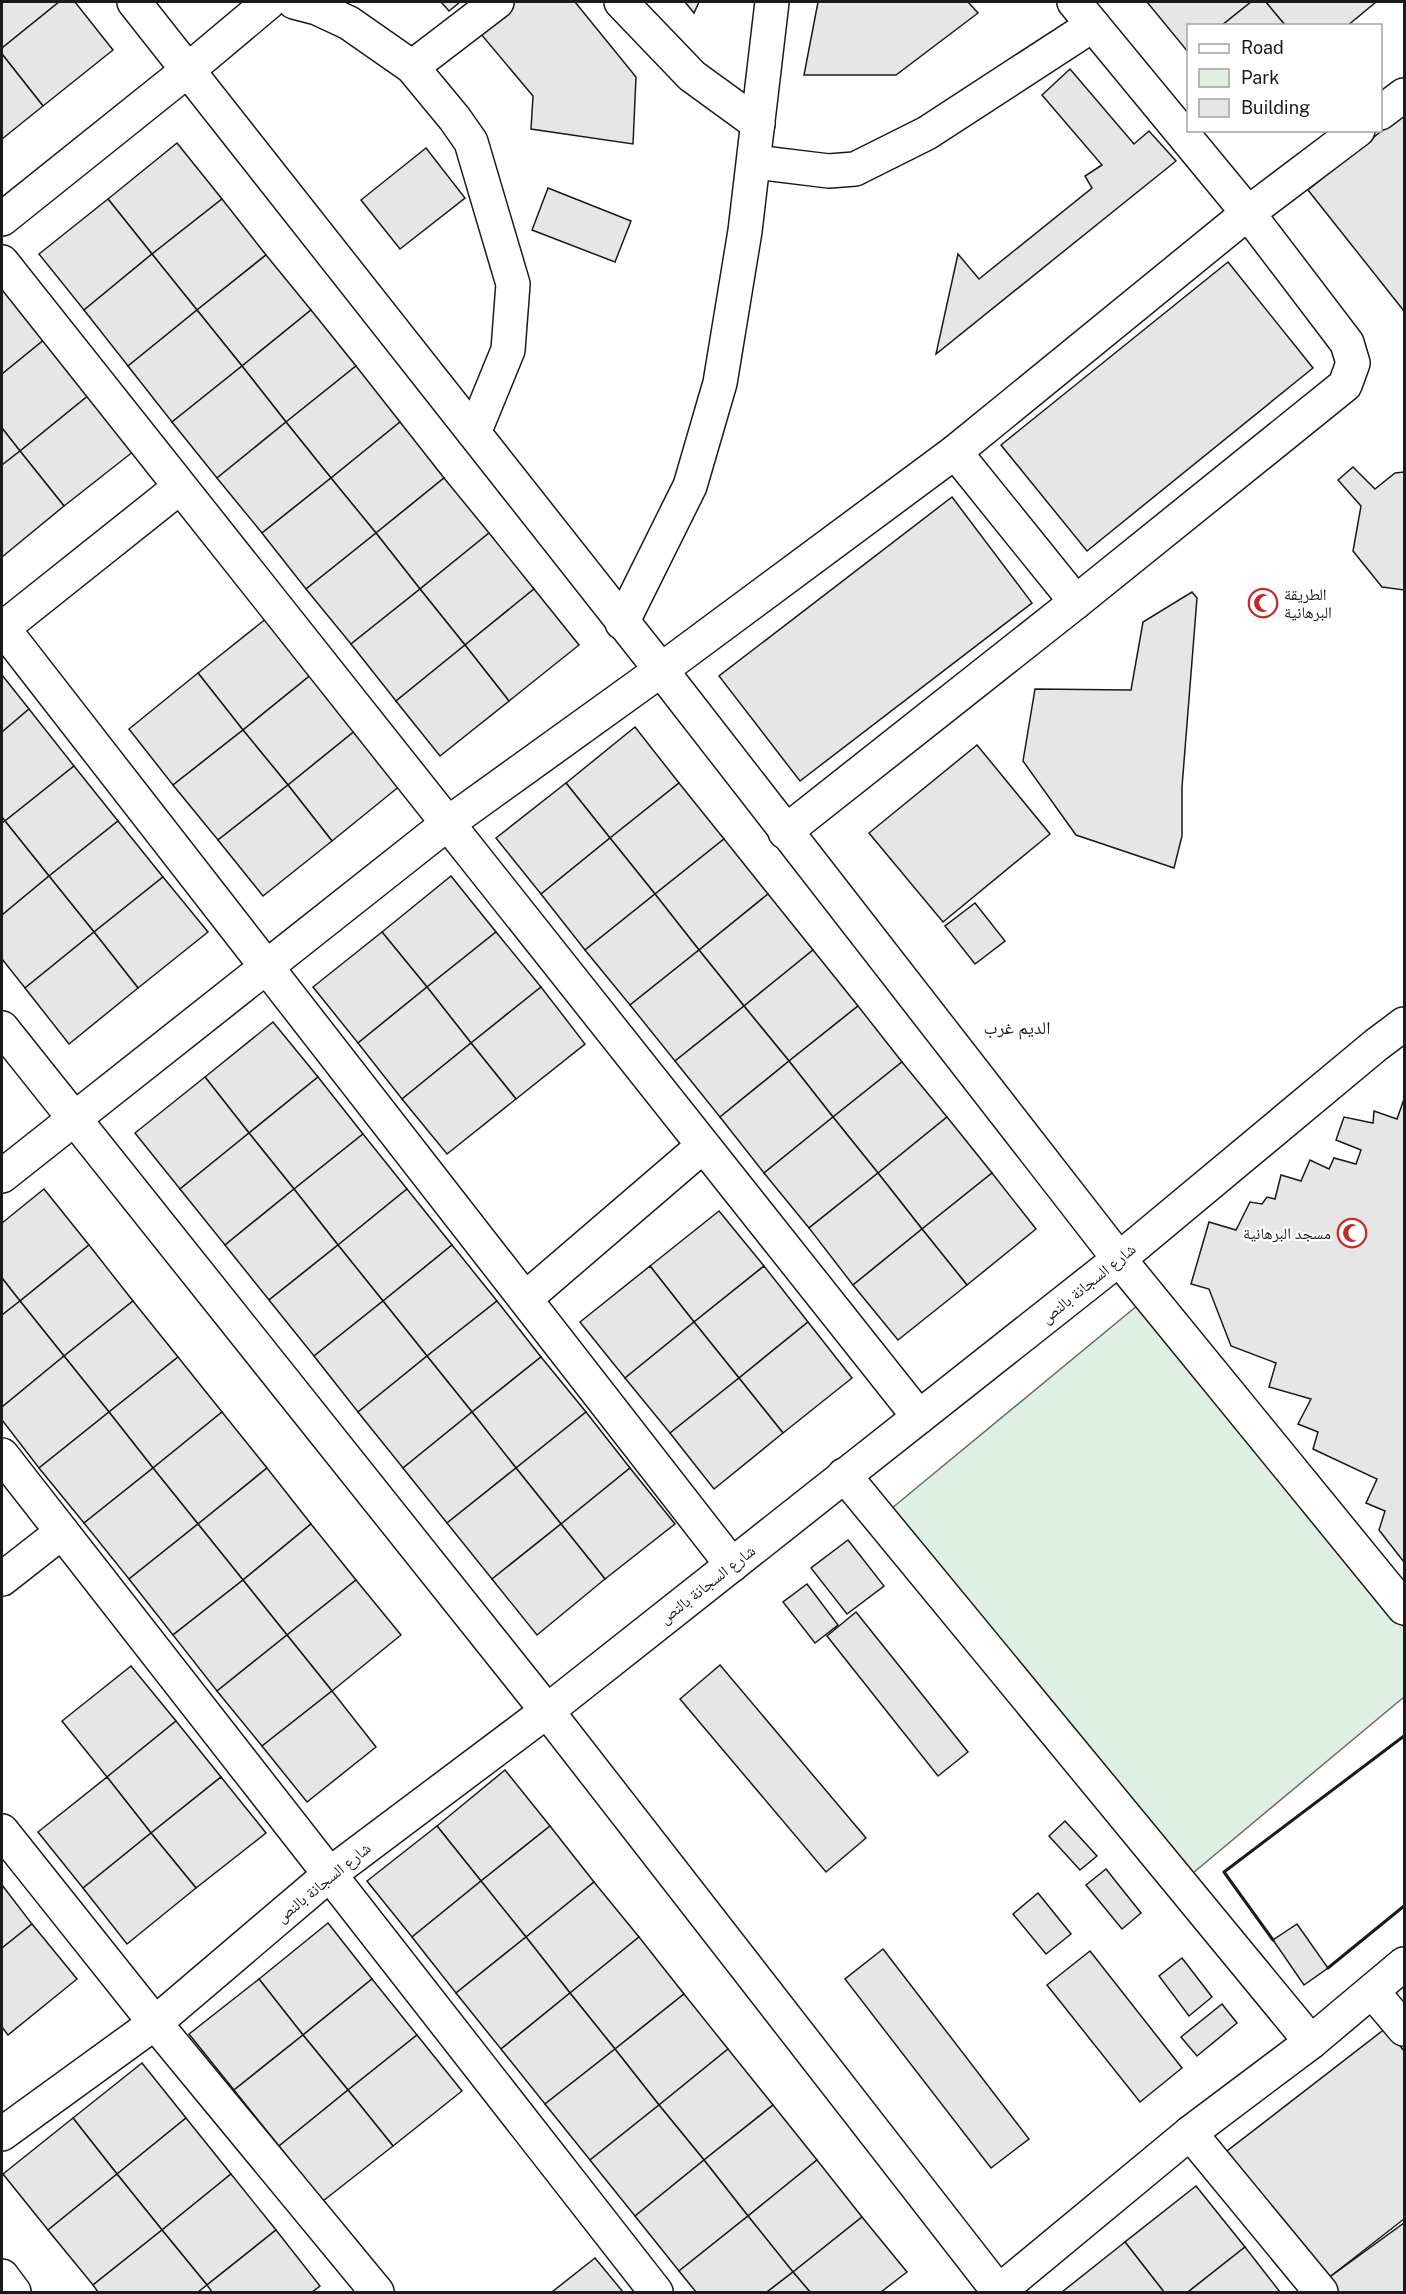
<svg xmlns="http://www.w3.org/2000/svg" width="1406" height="2294" font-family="'Public Sans','Noto Naskh Arabic',sans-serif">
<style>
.green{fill:#e0efe3;stroke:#6a6a6a;stroke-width:1.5}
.building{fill:#e6e6e6;stroke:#1a1a1a;stroke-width:1.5}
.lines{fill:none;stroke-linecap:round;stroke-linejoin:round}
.street-casing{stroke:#1a1a1a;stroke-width:36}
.secondary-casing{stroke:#1a1a1a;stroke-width:36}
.street{stroke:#fff;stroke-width:33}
.secondary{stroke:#fff;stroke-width:33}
.wall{stroke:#1a1a1a;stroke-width:3}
.labels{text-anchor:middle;stroke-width:4.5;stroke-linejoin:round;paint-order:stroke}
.poi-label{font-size:16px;fill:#1a1a1a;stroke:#fff;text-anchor:start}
.street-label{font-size:16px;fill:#1a1a1a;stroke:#fff}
.neighbourhood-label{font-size:18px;fill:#1a1a1a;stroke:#fff}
</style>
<rect width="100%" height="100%" fill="#fff"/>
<!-- green -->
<path class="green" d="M 1138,1305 L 1404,1627 L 1404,1697 L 1187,1878 L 886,1513 Z"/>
<!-- building -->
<g class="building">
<path d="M 2,2 L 59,2 L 2,48 Z"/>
<path d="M 59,2 L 75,2 L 113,50 L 43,106 L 2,54 L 2,48 Z"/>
<path d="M 441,2 L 460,2 L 449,11 Z"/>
<path d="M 509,2 L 575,2 L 636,77 L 633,144 L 531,129 L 533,96 L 475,27 Z"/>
<path d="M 685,2 L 699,2 L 694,13 Z"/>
<path d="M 818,2 L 968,2 L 978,13 L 896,75 L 804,75 Z"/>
<path d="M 1147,2 L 1251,2 L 1221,26 L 1188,26 L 1188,52 Z"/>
<path d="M 1251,2 L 1266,2 L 1286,26 L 1221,26 Z"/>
<path d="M 1266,2 L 1376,2 L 1347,26 L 1286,26 Z"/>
<path d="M 2,54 L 43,106 L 2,139 Z"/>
<path d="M 1070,69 L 1134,144 L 1149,131 L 1176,161 L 936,354 L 958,254 L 979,279 L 1092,188 L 1085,176 L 1102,165 L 1042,95 Z"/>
<path d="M 1404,113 L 1404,311 L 1308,190 Z"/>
<path d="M 177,143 L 222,199 L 152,254 L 108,199 Z"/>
<path d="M 426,148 L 465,198 L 400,249 L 361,200 Z"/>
<path d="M 548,188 L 631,221 L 615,262 L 532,230 Z"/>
<path d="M 108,199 L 152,254 L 84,310 L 39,254 Z"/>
<path d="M 222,199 L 266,255 L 197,310 L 152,254 Z"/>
<path d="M 152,254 L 197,310 L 128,366 L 84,310 Z"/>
<path d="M 266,255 L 311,310 L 242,366 L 197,310 Z"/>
<path d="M 1228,262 L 1313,368 L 1087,551 L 1001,445 Z"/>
<path d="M 2,286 L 45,339 L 2,374 Z"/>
<path d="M 197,310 L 242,366 L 172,422 L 128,366 Z"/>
<path d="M 311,310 L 356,366 L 286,422 L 242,366 Z"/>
<path d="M 45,339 L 89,395 L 20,451 L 2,428 L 2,374 Z"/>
<path d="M 242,366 L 286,422 L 217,478 L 172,422 Z"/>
<path d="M 356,366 L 400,422 L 331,478 L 286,422 Z"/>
<path d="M 89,395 L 134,451 L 64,506 L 20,451 Z"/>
<path d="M 286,422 L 331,478 L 262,533 L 217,478 Z"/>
<path d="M 400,422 L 444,478 L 376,533 L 331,478 Z"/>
<path d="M 2,428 L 20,451 L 2,465 Z"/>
<path d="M 20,451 L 64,506 L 2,557 L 2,465 Z"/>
<path d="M 1353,467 L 1375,489 L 1395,473 L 1404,472 L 1404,590 L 1382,587 L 1353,551 L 1361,506 L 1338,480 Z"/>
<path d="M 331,478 L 376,533 L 306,589 L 262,533 Z"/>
<path d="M 444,478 L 489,533 L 420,589 L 376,533 Z"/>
<path d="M 952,497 L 1032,603 L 800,781 L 719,676 Z"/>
<path d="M 376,533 L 420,589 L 351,644 L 306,589 Z"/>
<path d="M 489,533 L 534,589 L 465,645 L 420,589 Z"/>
<path d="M 420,589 L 465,645 L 396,701 L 351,644 Z"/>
<path d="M 534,589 L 579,645 L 509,701 L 465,645 Z"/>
<path d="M 1192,592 L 1197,598 L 1182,787 L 1182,836 L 1174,868 L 1076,835 L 1023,761 L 1035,689 L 1131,690 L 1143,622 Z"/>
<path d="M 267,618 L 312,674 L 243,730 L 198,673 Z"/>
<path d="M 465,645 L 509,701 L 440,756 L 396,701 Z"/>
<path d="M 198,673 L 243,730 L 173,785 L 129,729 Z"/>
<path d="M 312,674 L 356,730 L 288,785 L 243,730 Z"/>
<path d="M 2,675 L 29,709 L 2,732 Z"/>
<path d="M 29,709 L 74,766 L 5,821 L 2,817 L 2,732 Z"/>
<path d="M 635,727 L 679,783 L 610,838 L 566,783 Z"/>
<path d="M 243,730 L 288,785 L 218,840 L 173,785 Z"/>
<path d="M 356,730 L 401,785 L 332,841 L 288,785 Z"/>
<path d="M 977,745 L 1050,834 L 943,922 L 869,833 Z"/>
<path d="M 74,766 L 118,821 L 49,876 L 5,821 Z"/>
<path d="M 566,783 L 610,838 L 541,894 L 496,838 Z"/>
<path d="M 679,783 L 724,839 L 655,894 L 610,838 Z"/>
<path d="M 288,785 L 332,841 L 263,896 L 218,840 Z"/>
<path d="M 5,821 L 49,876 L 2,915 L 2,823 Z"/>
<path d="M 118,821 L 163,877 L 94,932 L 49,876 Z"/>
<path d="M 610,838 L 655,894 L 585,950 L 541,894 Z"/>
<path d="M 724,839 L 768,894 L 699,950 L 655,894 Z"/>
<path d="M 49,876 L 94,932 L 25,988 L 2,959 L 2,915 Z"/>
<path d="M 451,876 L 496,932 L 427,987 L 382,932 Z"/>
<path d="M 163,877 L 208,932 L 138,988 L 94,932 Z"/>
<path d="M 655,894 L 699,950 L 630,1005 L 585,950 Z"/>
<path d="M 768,894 L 813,950 L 744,1006 L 699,950 Z"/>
<path d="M 975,903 L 1005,941 L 975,964 L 945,926 Z"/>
<path d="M 94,932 L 138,988 L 69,1044 L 25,988 Z"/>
<path d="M 382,932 L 427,987 L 358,1043 L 313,987 Z"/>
<path d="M 496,932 L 541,987 L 471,1043 L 427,987 Z"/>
<path d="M 699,950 L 744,1006 L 675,1061 L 630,1005 Z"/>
<path d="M 813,950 L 858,1006 L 789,1061 L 744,1006 Z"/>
<path d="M 427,987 L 471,1043 L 402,1099 L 358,1043 Z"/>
<path d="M 541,987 L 585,1044 L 516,1099 L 471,1043 Z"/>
<path d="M 744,1006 L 789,1061 L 720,1117 L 675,1061 Z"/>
<path d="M 858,1006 L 902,1062 L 833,1117 L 789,1061 Z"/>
<path d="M 273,1022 L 318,1077 L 249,1133 L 205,1077 Z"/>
<path d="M 471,1043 L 516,1099 L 447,1154 L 402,1099 Z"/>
<path d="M 789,1061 L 833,1117 L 764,1173 L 720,1117 Z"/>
<path d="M 902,1062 L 947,1117 L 878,1173 L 833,1117 Z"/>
<path d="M 205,1077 L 249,1133 L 180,1189 L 135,1133 Z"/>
<path d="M 318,1077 L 363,1134 L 294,1189 L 249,1133 Z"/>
<path d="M 1404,1099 L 1404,1562 L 1379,1530 L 1385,1511 L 1366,1503 L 1377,1479 L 1313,1449 L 1318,1432 L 1298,1424 L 1311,1399 L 1269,1387 L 1276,1363 L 1231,1346 L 1209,1289 L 1191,1284 L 1209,1222 L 1236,1230 L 1250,1202 L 1262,1204 L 1267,1197 L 1275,1199 L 1281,1175 L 1301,1181 L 1310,1160 L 1329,1169 L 1334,1158 L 1356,1164 L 1361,1150 L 1336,1140 L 1344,1117 L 1373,1123 L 1374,1111 L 1397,1119 Z"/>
<path d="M 833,1117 L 878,1173 L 809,1228 L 764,1173 Z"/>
<path d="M 947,1117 L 992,1173 L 922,1229 L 878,1173 Z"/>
<path d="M 249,1133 L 294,1189 L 225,1245 L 180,1189 Z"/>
<path d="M 363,1134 L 407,1189 L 338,1245 L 294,1189 Z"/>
<path d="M 878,1173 L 922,1229 L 853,1285 L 809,1228 Z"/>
<path d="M 992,1173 L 1036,1229 L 967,1285 L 922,1229 Z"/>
<path d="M 44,1189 L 89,1245 L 20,1301 L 2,1278 L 2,1223 Z"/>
<path d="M 294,1189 L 338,1245 L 269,1300 L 225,1245 Z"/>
<path d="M 407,1189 L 452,1245 L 383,1301 L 338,1245 Z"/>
<path d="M 719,1211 L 764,1266 L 694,1322 L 650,1266 Z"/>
<path d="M 922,1229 L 967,1285 L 898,1340 L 853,1285 Z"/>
<path d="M 89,1245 L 133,1301 L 64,1356 L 20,1301 Z"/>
<path d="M 338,1245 L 383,1301 L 314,1356 L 269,1300 Z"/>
<path d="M 452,1245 L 497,1301 L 427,1356 L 383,1301 Z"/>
<path d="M 650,1266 L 694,1322 L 625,1378 L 580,1322 Z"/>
<path d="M 764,1266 L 808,1322 L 739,1378 L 694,1322 Z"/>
<path d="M 2,1278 L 20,1301 L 2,1315 Z"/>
<path d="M 20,1301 L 64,1356 L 2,1407 L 2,1315 Z"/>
<path d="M 133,1301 L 178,1357 L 109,1412 L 64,1356 Z"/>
<path d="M 383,1301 L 427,1356 L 358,1412 L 314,1356 Z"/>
<path d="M 497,1301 L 541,1357 L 472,1412 L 427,1356 Z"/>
<path d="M 694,1322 L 739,1378 L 670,1433 L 625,1378 Z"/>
<path d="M 808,1322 L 852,1378 L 783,1433 L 739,1378 Z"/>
<path d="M 64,1356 L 109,1412 L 39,1468 L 2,1420 L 2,1407 Z"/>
<path d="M 427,1356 L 472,1412 L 403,1468 L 358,1412 Z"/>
<path d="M 178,1357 L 222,1412 L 153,1468 L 109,1412 Z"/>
<path d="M 541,1357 L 586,1412 L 516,1468 L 472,1412 Z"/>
<path d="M 739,1378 L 783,1433 L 714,1489 L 670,1433 Z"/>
<path d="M 109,1412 L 153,1468 L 84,1523 L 39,1468 Z"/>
<path d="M 222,1412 L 267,1468 L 198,1524 L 153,1468 Z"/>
<path d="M 472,1412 L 516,1468 L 447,1523 L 403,1468 Z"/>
<path d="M 586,1412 L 630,1468 L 561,1524 L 516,1468 Z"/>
<path d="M 153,1468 L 198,1524 L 129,1579 L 84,1523 Z"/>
<path d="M 267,1468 L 311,1524 L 243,1580 L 198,1524 Z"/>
<path d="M 516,1468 L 561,1524 L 492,1579 L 447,1523 Z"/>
<path d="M 630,1468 L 675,1524 L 605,1579 L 561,1524 Z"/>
<path d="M 198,1524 L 243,1580 L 173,1635 L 129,1579 Z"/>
<path d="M 311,1524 L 356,1580 L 287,1635 L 243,1580 Z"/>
<path d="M 561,1524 L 605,1579 L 537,1635 L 492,1579 Z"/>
<path d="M 848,1540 L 884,1586 L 847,1614 L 811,1568 Z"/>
<path d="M 243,1580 L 287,1635 L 217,1691 L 173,1635 Z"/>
<path d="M 356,1580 L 401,1635 L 332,1691 L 287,1635 Z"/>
<path d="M 807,1584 L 838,1625 L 815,1643 L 783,1602 Z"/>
<path d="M 856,1612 L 968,1752 L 938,1776 L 827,1636 Z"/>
<path d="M 287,1635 L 332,1691 L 262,1746 L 217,1691 Z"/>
<path d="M 720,1665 L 866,1838 L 826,1872 L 680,1699 Z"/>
<path d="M 131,1666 L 176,1721 L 107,1777 L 62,1721 Z"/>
<path d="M 332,1691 L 376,1747 L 307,1802 L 262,1746 Z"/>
<path d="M 176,1721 L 221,1777 L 151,1833 L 107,1777 Z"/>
<path d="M 505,1770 L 550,1826 L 481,1881 L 437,1826 Z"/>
<path d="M 107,1777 L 151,1833 L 83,1888 L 38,1832 Z"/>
<path d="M 221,1777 L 266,1833 L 196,1888 L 151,1833 Z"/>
<path d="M 1065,1821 L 1097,1856 L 1080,1870 L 1049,1836 Z"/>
<path d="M 437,1826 L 481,1881 L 412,1937 L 367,1881 Z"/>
<path d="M 550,1826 L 594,1882 L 526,1937 L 481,1881 Z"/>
<path d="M 151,1833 L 196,1888 L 127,1944 L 83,1888 Z"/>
<path d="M 1106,1869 L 1141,1913 L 1122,1929 L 1086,1885 Z"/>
<path d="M 481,1881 L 526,1937 L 456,1993 L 412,1937 Z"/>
<path d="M 594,1882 L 639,1937 L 570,1993 L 526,1937 Z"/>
<path d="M 2,1885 L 32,1924 L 2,1948 Z"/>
<path d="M 1038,1893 L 1071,1934 L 1046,1954 L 1013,1914 Z"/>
<path d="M 328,1923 L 372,1979 L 303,2035 L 259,1979 Z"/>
<path d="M 32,1924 L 77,1979 L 8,2035 L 2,2027 L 2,1948 Z"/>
<path d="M 1297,1924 L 1328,1968 L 1304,1985 L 1273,1940 Z"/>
<path d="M 526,1937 L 570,1993 L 501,2049 L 456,1993 Z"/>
<path d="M 639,1937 L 684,1994 L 615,2049 L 570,1993 Z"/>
<path d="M 883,1949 L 1029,2139 L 991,2168 L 845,1979 Z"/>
<path d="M 1090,1951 L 1182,2068 L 1140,2102 L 1047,1985 Z"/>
<path d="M 1182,1958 L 1212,1997 L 1189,2016 L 1159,1976 Z"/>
<path d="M 259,1979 L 303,2035 L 234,2090 L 189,2034 Z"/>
<path d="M 372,1979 L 417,2035 L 348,2090 L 303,2035 Z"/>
<path d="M 570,1993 L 615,2049 L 545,2104 L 501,2049 Z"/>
<path d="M 684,1994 L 728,2049 L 659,2105 L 615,2049 Z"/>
<path d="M 1222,2004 L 1237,2023 L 1197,2056 L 1181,2037 Z"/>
<path d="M 1386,2028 L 1404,2051 L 1404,2219 L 1327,2279 L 1227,2151 Z"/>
<path d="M 303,2035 L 348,2090 L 279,2146 L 234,2090 Z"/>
<path d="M 417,2035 L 462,2091 L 393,2146 L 348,2090 Z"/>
<path d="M 615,2049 L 659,2105 L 590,2160 L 545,2104 Z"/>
<path d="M 728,2049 L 773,2105 L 704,2160 L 659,2105 Z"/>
<path d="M 142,2063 L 186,2118 L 117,2174 L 73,2118 Z"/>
<path d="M 348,2090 L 393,2146 L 323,2201 L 279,2146 Z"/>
<path d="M 659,2105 L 704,2160 L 635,2216 L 590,2160 Z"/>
<path d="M 773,2105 L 817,2160 L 748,2216 L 704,2160 Z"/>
<path d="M 73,2118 L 117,2174 L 48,2230 L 3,2174 Z"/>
<path d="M 186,2118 L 231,2174 L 162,2230 L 117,2174 Z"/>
<path d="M 704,2160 L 748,2216 L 679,2271 L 635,2216 Z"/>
<path d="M 817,2160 L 862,2217 L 793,2272 L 748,2216 Z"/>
<path d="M 117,2174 L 162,2230 L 93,2285 L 48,2230 Z"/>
<path d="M 231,2174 L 276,2230 L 207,2285 L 162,2230 Z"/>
<path d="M 1196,2186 L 1245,2247 L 1188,2292 L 1164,2292 L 1125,2242 Z"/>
<path d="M 748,2216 L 793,2272 L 767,2292 L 696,2292 L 679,2271 Z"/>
<path d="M 862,2217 L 907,2272 L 881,2292 L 810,2292 L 793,2272 Z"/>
<path d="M 1404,2223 L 1404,2292 L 1337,2292 L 1327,2279 Z"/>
<path d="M 162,2230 L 207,2285 L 198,2292 L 98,2292 L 93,2285 Z"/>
<path d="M 276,2230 L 320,2286 L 312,2292 L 212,2292 L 207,2285 Z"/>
<path d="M 1125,2242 L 1164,2292 L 1062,2292 Z"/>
<path d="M 1245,2247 L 1280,2292 L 1188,2292 Z"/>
<path d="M 595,2258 L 623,2292 L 552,2292 Z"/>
<path d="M 793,2272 L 810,2292 L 767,2292 Z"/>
</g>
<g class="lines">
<!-- street casing -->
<g class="street-casing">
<g id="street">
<path d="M 134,2 L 661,670 L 1119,1259 L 1404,1608"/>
<path d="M 294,2 L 317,8 L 349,23 L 412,67 L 455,119 L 471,142 L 513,284 L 508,350 L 474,433"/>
<path d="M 621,2 L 692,76 L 758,124"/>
<path d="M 412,67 L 497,2"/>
<path d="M 1380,113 L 1404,95"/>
<path d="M 754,162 L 829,171 L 855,169 L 927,133 L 1093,25"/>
<path d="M 2,219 L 188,70 L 269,2"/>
<path d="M 2,262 L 919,1417"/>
<path d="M 955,452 L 1076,602"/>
<path d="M 622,623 L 690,486 L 720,383 L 745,231 L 772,2"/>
<path d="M 2,627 L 732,1565"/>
<path d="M 3,628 L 180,487"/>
<path d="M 785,832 L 1076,602 L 1345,385 L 1353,363 L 1347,343 L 1248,213 L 1074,2"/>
<path d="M 2,1028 L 547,1711 L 999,2292"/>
<path d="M 2,1176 L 447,824 L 661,670 L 955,452 L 1248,213 L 1358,130"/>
<path d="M 526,1298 L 703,1146"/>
<path d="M 2,1455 L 656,2292"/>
<path d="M 844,1475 L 1311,2042"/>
<path d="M 2,1579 L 62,1532"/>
<path d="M 2,1831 L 155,2023 L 377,2292"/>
<path d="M 1372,1991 L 1404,2029"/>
<path d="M 1190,2133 L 1321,2292"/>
<path d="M 998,2292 L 1190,2133 L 1311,2042 L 1404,1964"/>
</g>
</g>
<!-- secondary casing -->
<g class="secondary-casing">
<g id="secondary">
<path d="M 2,2134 L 155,2023 L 330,1874 L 547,1711 L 1119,1259 L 1376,1045 L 1404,1024"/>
<path d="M 2,2276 L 14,2292"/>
</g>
</g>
<!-- street -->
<use href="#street" class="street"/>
<!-- secondary -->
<use href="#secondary" class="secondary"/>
<!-- wall -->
<g class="wall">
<path d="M 1273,1940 L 1224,1872 L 1404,1736"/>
<path d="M 1328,1968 L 1404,1906"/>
</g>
</g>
<!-- icons -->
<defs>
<g id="mosque-ring" transform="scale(1.5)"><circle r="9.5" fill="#fff" stroke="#c62828" stroke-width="1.5"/><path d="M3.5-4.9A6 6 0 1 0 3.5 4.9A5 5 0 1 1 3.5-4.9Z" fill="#c62828"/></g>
</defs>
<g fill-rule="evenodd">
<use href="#mosque-ring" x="1263" y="603"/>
<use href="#mosque-ring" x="1352" y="1233"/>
</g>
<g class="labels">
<!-- poi labels -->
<g class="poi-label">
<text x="1284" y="600">الطريقة<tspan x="1284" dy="18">البرهانية</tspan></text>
<text x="1331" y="1239" text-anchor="end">مسجد البرهانية</text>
</g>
<!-- street labels -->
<g class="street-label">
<text transform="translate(1088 1283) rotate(-39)" y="6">شارع السجانة بالنص</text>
<text transform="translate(707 1584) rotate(-38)" y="6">شارع السجانة بالنص</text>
<text transform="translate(323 1882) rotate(-39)" y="6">شارع السجانة بالنص</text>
</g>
<!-- neighbourhood labels -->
<g class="neighbourhood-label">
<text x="1017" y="1034">الديم غرب</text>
</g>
</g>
<!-- border -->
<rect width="1406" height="2294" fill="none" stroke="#1a1a1a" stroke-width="6"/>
<!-- legend -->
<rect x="1187" y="24" width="195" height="108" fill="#ffffff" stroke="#a3a3a3" stroke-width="1.5"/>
<rect x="1199" y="44" width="30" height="9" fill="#ffffff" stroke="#a3a3a3" stroke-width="1.5"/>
<text x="1241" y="54" font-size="18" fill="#1a1a1a">Road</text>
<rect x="1199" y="69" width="30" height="18" fill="#e0efe3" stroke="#a3a3a3" stroke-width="1.5"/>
<text x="1241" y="84" font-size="18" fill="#1a1a1a">Park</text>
<rect x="1199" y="99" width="30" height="18" fill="#e6e6e6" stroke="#a3a3a3" stroke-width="1.5"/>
<text x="1241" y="114" font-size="18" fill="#1a1a1a">Building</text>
</svg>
